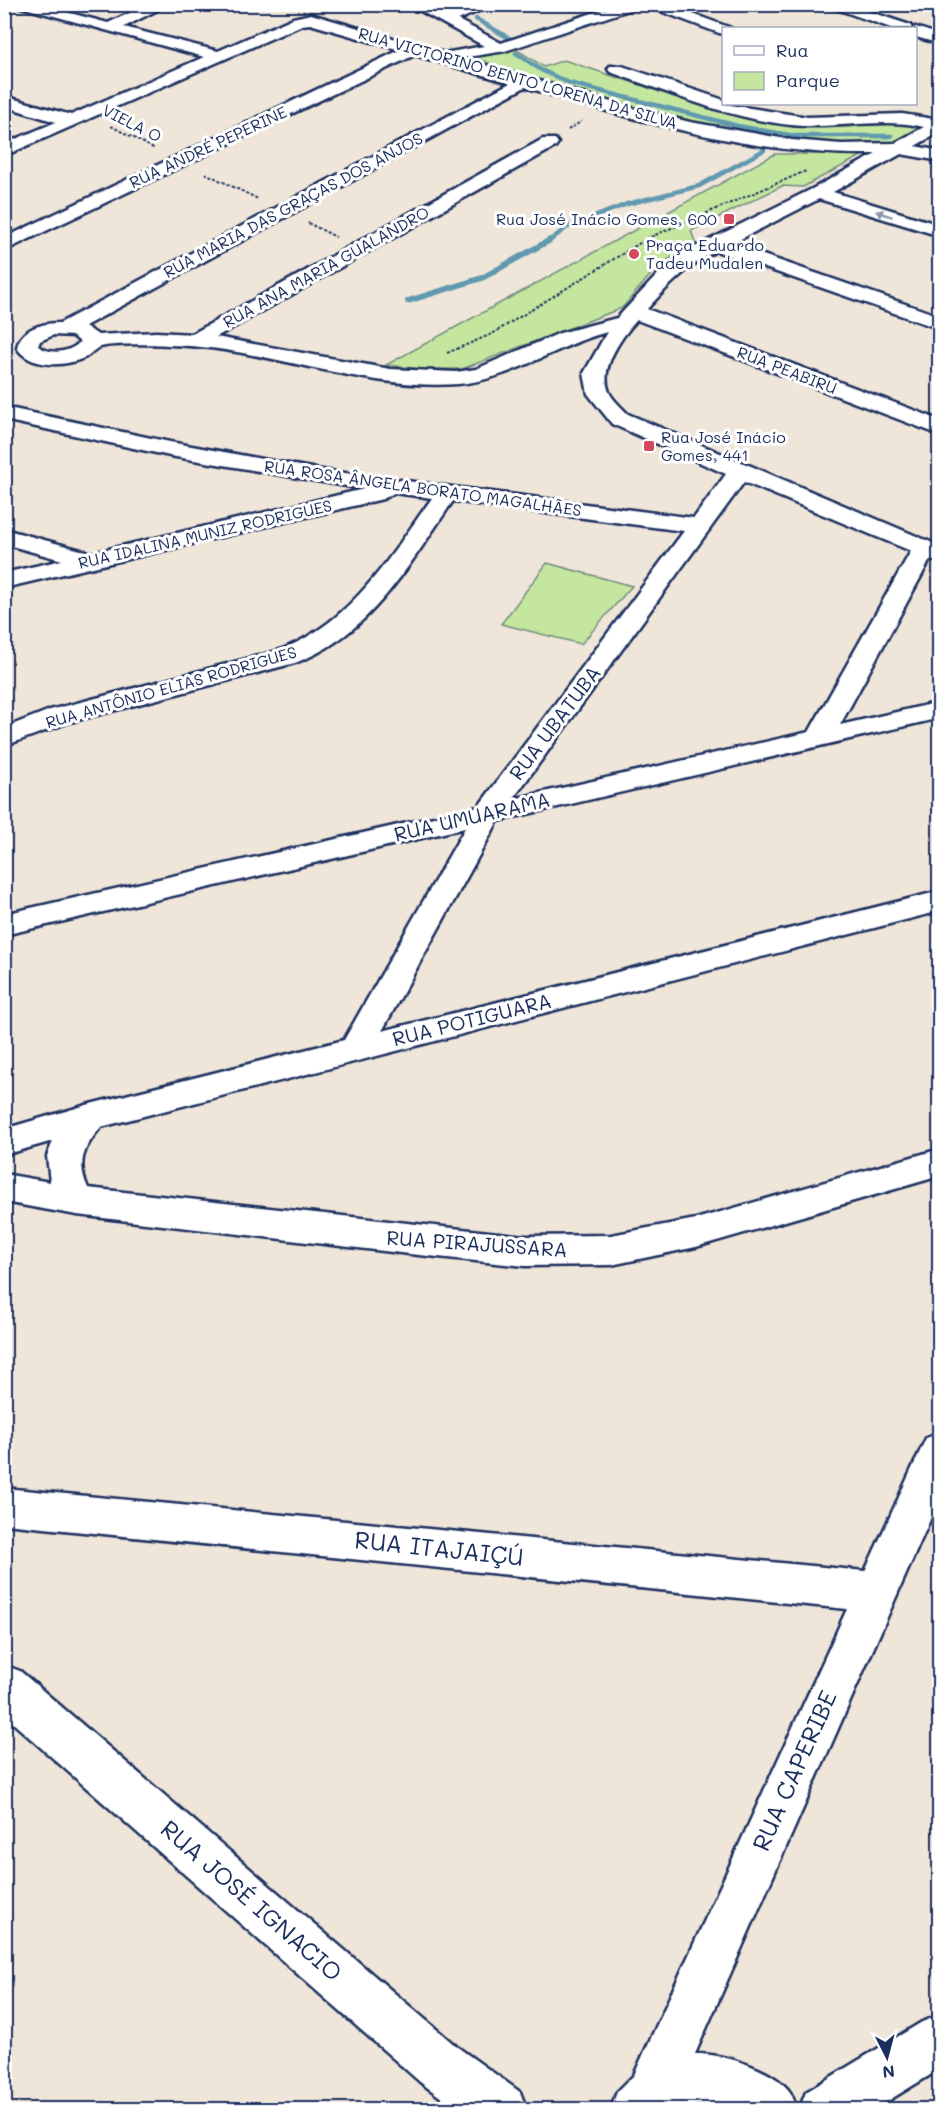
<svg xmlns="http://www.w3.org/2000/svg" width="944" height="2114" font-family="Mali,sans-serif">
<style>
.green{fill:#c4e69f;stroke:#708a7e;stroke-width:1.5}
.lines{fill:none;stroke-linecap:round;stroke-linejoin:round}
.stream-far1{stroke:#6099b0;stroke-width:4.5}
.stream{stroke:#6099b0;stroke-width:6}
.minor-casing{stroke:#1b2f5e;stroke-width:5}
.path{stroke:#1b2f5e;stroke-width:2;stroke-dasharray:3 2;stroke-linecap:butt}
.minor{fill:#fff;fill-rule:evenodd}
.oneway{fill:#8d97ae}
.poi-dot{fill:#d1495b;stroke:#fff;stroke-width:2}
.labels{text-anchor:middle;stroke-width:6;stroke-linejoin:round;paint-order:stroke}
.far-street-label{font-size:16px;fill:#1b2f5e;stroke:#fff}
.far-poi-label{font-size:16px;fill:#1b2f5e;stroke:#fff;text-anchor:start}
.street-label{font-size:20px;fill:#1b2f5e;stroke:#fff}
.near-street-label{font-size:24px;fill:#1b2f5e;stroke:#fff}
</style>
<rect width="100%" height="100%" fill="#efe6d9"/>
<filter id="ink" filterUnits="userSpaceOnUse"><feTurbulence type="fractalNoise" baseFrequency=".0167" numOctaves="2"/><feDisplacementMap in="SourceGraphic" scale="12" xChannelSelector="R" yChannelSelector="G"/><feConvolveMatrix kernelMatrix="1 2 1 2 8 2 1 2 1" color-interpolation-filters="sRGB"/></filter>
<g filter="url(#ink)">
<!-- green -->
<g class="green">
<path d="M 514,48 L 544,67 L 564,60 L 655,90 L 694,97 L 778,123 L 822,126 L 889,120 L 908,121 L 924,128 C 914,134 903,142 891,143 C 840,149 787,140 737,132 C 647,116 558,93 474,57 Z"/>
<path d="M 775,154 L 865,154 L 803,187 L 782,186 L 691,231 L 696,244 L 660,264 L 622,308 L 462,369 L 422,369 L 386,365 Z"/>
<path d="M 547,563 L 632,586 L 581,644 L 501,624 Z"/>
</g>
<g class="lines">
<!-- stream-far1 -->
<g class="stream-far1">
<path d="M 457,4 L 464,9"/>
<path d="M 476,19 L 509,38"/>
<path d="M 516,53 L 541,70 L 569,83 L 738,126 L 795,136 L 891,136"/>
<path d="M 548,242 L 566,228 L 627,204 L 699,186 L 764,150"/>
</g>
<!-- stream -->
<path class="stream" d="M 408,301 L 482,278 L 550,240"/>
<!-- minor casing -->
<g class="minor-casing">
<g id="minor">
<path d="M 10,4 L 36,4 L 108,23 L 149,4 L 169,4 L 124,27 L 218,51 L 293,18 L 311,14 L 444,53 L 484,46 L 408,4 L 427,4 L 446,14 L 473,4 L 495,4 L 458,20 L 501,43 L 620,4 L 666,4 L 731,28 L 724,28 L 724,34 L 719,33 L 644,5 L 505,51 L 461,58 L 628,107 L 690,122 L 792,140 L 841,144 L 895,143 L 924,127 C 881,117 835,130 791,125 C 729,119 669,92 610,72 L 608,69 L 610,66 L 622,66 L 724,100 L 724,104 L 808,117 L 902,114 L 940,120 L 940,132 L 915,146 L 940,151 L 940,161 L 901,154 L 833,192 L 940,225 L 940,236 L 819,199 L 731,244 L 940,316 L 940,329 L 716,251 C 688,265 668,286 647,309 L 940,420 L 940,435 L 637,320 C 621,337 599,368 609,392 C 613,400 622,408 628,414 L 940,546 L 940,562 L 930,560 L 840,725 L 940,702 L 940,718 L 498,821 L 382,1031 L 940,891 L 940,911 L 101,1127 C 84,1147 76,1162 88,1188 L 525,1236 L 611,1235 L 696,1219 L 940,1149 L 940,1176 L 696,1247 L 611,1265 L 525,1266 L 409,1254 L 77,1215 L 4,1202 L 4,1174 L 50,1182 L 47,1156 L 53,1141 L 4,1155 L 4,1129 L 90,1104 L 344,1040 L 465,828 L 4,935 L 4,914 L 478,807 L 684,531 L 453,501 C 409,564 371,635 295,663 L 70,722 L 4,746 L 4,728 L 50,710 L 277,651 C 350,625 388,559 432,498 L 394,493 L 383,499 L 4,588 L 4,573 L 62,560 L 4,544 L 4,529 L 92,553 L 364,489 L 170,456 L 4,420 L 4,407 L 170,442 L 322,470 L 694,518 L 726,474 L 612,424 L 588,394 L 584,373 L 607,332 C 557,345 511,380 458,384 C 360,391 267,347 170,345 C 157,344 108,343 98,348 C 93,350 89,356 84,358 C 64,367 30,368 17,348 C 20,328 43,323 60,323 L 510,83 L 415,55 L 4,251 L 4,238 L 400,50 L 310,24 L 302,25 L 4,156 L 4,144 L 56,122 L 4,106 L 4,96 L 71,115 L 204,57 ZM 525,87 C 639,121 756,156 876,154 L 812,189 L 687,251 L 661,271 L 617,318 L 560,333 L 476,369 L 456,372 L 390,369 L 216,337 L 555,147 L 558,143 L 555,139 L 543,139 L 192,334 L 156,332 L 98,335 L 85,326 ZM 54,335 L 73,336 L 80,342 C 69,353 51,355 38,346 L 40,341 ZM 744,482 L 911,551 L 809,732 L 513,799 Z"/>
<path d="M 822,4 L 846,4 L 910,25 L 912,28 L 916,27 L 940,35 L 940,44 L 916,37 L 916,28 L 891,28 Z"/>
<path d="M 940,1433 L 940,1497 L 695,2054 C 721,2053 774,2069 790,2092 C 793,2097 795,2104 797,2110 L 730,2110 L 698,2105 L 673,2110 L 610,2110 L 617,2092 L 634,2075 L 847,1609 L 4,1524 L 4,1488 L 865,1571 L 926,1438 Z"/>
<path d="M 4,1665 L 20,1671 L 456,2046 L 520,2092 L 527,2110 L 458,2110 L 420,2082 L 4,1715 Z"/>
<path d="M 940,2015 L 940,2069 L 873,2110 L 799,2110 L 806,2092 L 922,2022 Z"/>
</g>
</g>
<!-- path -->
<g class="path">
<path d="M 111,126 L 155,149"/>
<path d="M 568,130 L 582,121"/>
<path d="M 205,173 L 258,199"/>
<path d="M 308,223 L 336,237"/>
<path d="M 447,353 L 492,334 L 648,238 L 806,171"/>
</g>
<!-- minor -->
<use href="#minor" class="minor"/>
</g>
<!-- one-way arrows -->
<defs><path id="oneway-solid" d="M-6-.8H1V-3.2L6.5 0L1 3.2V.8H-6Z" transform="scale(1.5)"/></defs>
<use class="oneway" href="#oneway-solid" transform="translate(884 214) rotate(-162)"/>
</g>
<!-- markers -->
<g class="poi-dot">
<rect x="723" y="213" width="12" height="12" rx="3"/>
<circle cx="634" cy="254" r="6"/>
<rect x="643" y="440" width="12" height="12" rx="3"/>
</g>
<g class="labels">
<!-- far-street labels -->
<g class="far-street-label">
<text transform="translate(518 78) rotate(16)" y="6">RUA VICTORINO BENTO LORENA DA SILVA</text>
<text transform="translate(132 123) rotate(27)" y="6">VIELA O</text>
<text transform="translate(208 147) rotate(-25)" y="6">RUA ANDRÉ PEPERINE</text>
<text transform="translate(293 205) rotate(-28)" y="6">RUA MARIA DAS GRAÇAS DOS ANJOS</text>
<text transform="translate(326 267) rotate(-29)" y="6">RUA ANA MARIA GUALANDRO</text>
<text transform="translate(787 370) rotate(21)" y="6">RUA PEABIRU</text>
<text transform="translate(423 488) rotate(8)" y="6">RUA ROSA ÂNGELA BORATO MAGALHÃES</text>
<text transform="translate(205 534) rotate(-13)" y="6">RUA IDALINA MUNIZ RODRIGUES</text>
<text transform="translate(171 687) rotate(-16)" y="6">RUA ANTÔNIO ELIAS RODRIGUES</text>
</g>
<!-- far-poi labels -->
<g class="far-poi-label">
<text x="717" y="225" text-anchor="end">Rua José Inácio Gomes, 600</text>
<text x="646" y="251">Praça Eduardo<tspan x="646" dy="18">Tadeu Mudalen</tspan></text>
<text x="661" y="443">Rua José Inácio<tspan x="661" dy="18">Gomes, 441</tspan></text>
</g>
<!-- street labels -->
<g class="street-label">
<text transform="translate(555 723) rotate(-53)" y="7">RUA UBATUBA</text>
<text transform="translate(472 817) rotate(-13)" y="7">RUA UMUARAMA</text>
<text transform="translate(472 1020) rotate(-14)" y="7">RUA POTIGUARA</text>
<text transform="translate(477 1244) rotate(4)" y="7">RUA PIRAJUSSARA</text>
</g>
<!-- near-street labels -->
<g class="near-street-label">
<text transform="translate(439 1549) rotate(6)" y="8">RUA ITAJAIÇÚ</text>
<text transform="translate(795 1771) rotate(-66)" y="8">RUA CAPERIBE</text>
<text transform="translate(251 1901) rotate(41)" y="8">RUA JOSÉ IGNACIO</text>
</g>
</g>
<!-- margin -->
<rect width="944" height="2114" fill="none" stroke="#fff" stroke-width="24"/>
<rect x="12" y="12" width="920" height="2090" fill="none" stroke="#1b2f5e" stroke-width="2" filter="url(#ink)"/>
<!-- legend -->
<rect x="722" y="27" width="195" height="78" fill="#ffffff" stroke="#a4acbf" stroke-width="1.5"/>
<rect x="734" y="46" width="30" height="9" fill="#ffffff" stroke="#a4acbf" stroke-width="1.5"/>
<text x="776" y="57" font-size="18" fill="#1b2f5e">Rua</text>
<rect x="734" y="72" width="30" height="18" fill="#c4e69f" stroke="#a4acbf" stroke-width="1.5"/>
<text x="776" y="87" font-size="18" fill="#1b2f5e">Parque</text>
<!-- north arrow -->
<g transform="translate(887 2057) rotate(174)" stroke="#ffffff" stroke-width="4.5" paint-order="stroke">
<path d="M0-4.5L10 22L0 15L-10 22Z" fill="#1b2f5e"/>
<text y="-9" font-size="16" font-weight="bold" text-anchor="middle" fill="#1b2f5e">N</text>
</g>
</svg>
